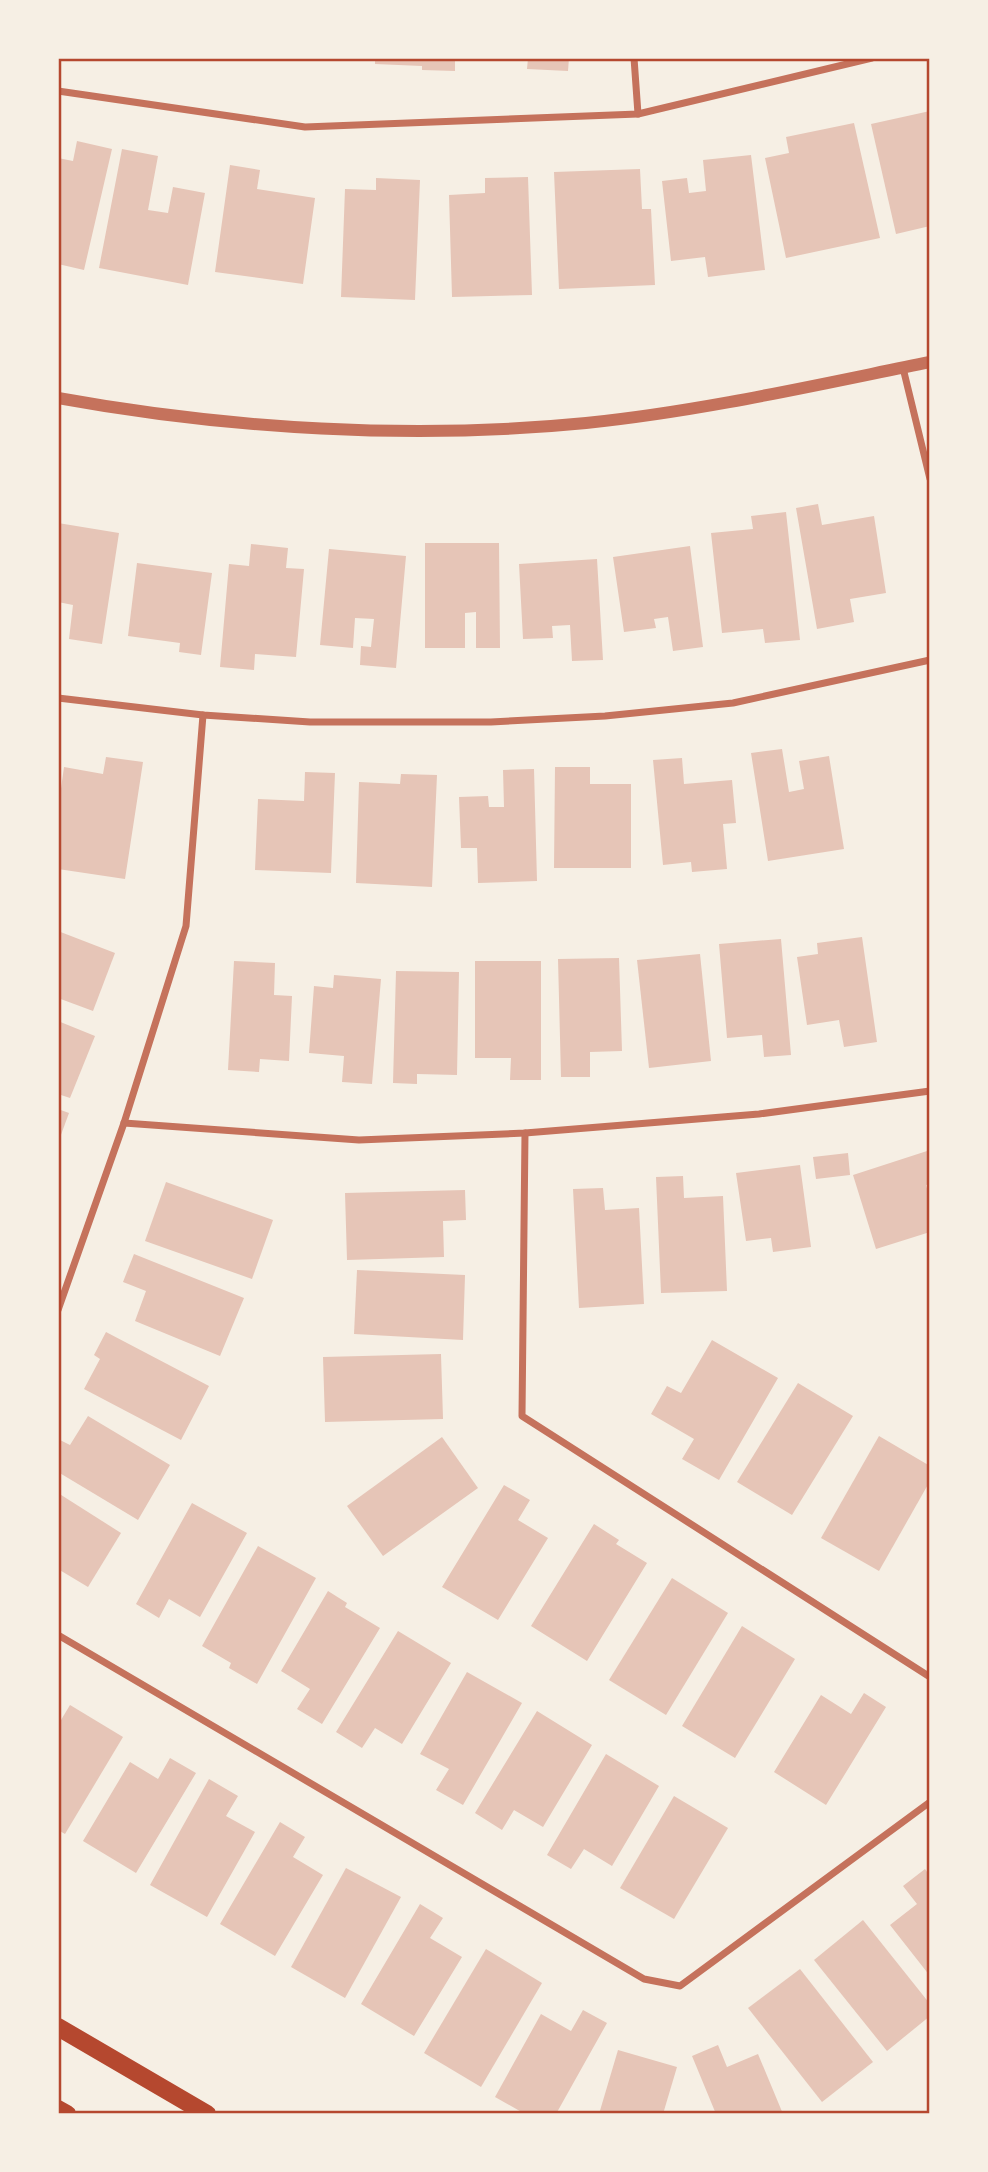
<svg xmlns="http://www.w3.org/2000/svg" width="988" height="2172" font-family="'IBM Plex Sans',sans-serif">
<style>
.building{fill:#e6c5b7}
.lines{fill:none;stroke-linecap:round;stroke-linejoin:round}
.minor{stroke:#c5725c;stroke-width:7}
.tertiary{stroke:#c5725c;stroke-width:12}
.primary{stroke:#b5482f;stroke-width:18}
.neatline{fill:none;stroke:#b5482f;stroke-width:2.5}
</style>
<rect width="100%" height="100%" fill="#f6efe4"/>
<!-- building -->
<g class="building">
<path d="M 375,58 L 455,58 L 455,71 L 422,70 L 422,66 L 375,64 Z"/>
<path d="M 528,58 L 569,58 L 568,71 L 527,69 Z"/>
<path d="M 930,111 L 930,226 L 896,234 L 871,124 Z"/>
<path d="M 854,123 L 880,238 L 786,258 L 765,158 L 789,153 L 786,137 Z"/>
<path d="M 77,141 L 112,149 L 84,270 L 58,264 L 58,158 L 73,161 Z"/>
<path d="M 122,149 L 158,156 L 148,210 L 168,213 L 173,187 L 205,193 L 188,285 L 99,268 Z"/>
<path d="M 751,155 L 765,270 L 708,277 L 705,257 L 671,261 L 662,181 L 687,178 L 689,193 L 706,191 L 703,160 Z"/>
<path d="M 230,165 L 260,170 L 257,189 L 315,198 L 303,284 L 215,272 Z"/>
<path d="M 640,169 L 642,209 L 651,209 L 655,285 L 559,289 L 554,172 Z"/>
<path d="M 528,177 L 532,295 L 452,297 L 449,195 L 485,193 L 485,178 Z"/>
<path d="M 376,178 L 420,180 L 415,300 L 341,297 L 345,189 L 376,190 Z"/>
<path d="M 818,504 L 822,525 L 874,516 L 886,593 L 850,599 L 854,622 L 817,629 L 796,508 Z"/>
<path d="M 786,512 L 800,640 L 765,643 L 763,629 L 722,633 L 711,533 L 753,529 L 751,516 Z"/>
<path d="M 58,523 L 119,533 L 102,644 L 69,639 L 73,605 L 58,602 Z"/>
<path d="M 425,543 L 499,543 L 500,648 L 476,648 L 476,612 L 465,613 L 465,648 L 425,648 Z"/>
<path d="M 251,544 L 288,548 L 286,568 L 304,569 L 296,657 L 255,654 L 254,670 L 220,667 L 229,564 L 249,566 Z"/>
<path d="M 690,546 L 703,647 L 673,651 L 668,617 L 654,619 L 656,628 L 624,632 L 613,557 Z"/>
<path d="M 329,549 L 406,556 L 396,668 L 360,665 L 361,646 L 371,647 L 374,619 L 355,618 L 353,648 L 320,645 Z"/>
<path d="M 597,559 L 603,660 L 572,661 L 570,625 L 552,626 L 553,638 L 523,639 L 519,564 Z"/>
<path d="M 137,563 L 212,573 L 201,655 L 179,652 L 180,643 L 128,636 Z"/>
<path d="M 782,749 L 789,792 L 804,789 L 799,761 L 829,756 L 844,849 L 768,861 L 751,753 Z"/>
<path d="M 106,757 L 143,762 L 125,879 L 58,869 L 58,810 L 64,767 L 103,774 Z"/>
<path d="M 682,758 L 684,784 L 732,780 L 736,823 L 723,824 L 727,869 L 692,872 L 691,862 L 663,865 L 653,760 Z"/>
<path d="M 555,767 L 590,767 L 590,784 L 631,784 L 631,868 L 554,868 Z"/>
<path d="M 534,769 L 537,881 L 478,883 L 477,848 L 461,848 L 459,797 L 488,796 L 489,807 L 504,807 L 503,770 Z"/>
<path d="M 305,772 L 335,773 L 331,873 L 255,870 L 258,799 L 304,801 Z"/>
<path d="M 401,774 L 437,775 L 432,887 L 356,883 L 359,782 L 400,784 Z"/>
<path d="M 58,931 L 115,953 L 93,1011 L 58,998 Z"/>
<path d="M 862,937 L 877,1042 L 844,1047 L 839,1020 L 807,1025 L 797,957 L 818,954 L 817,943 Z"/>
<path d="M 781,939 L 791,1055 L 764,1057 L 762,1035 L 727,1038 L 719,944 Z"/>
<path d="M 700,954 L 711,1061 L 649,1068 L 637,960 Z"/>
<path d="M 619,958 L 622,1051 L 590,1052 L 590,1077 L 561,1077 L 558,959 Z"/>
<path d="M 234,961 L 275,963 L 274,995 L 292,996 L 289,1061 L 260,1059 L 259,1072 L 228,1070 Z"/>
<path d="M 475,961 L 541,961 L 541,1080 L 510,1080 L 511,1058 L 475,1058 Z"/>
<path d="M 396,971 L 459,972 L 457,1075 L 417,1074 L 417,1084 L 393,1083 Z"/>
<path d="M 334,975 L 381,979 L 372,1084 L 342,1082 L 344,1056 L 309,1053 L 314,986 L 333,988 Z"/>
<path d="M 58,1021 L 95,1036 L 70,1098 L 58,1094 Z"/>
<path d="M 58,1109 L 69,1113 L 58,1143 Z"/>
<path d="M 927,1151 L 930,1161 L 930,1184 L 926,1185 L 930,1199 L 930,1232 L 876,1249 L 853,1175 Z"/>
<path d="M 848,1153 L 850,1175 L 816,1179 L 813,1157 Z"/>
<path d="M 800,1165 L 811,1247 L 773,1252 L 771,1238 L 746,1241 L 736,1173 Z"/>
<path d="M 683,1176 L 684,1198 L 723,1196 L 727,1291 L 661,1293 L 656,1177 Z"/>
<path d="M 166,1182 L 273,1220 L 252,1279 L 145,1241 Z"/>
<path d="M 603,1188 L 605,1210 L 639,1208 L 644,1304 L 579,1308 L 573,1189 Z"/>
<path d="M 465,1190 L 466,1220 L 443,1221 L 444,1257 L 347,1260 L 345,1193 Z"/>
<path d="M 134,1254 L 244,1298 L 220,1356 L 135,1321 L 146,1291 L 123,1282 Z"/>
<path d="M 357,1270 L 465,1275 L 463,1340 L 354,1334 Z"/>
<path d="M 106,1332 L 209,1386 L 181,1440 L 84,1389 L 100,1359 L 94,1355 Z"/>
<path d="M 712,1340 L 778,1378 L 719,1480 L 682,1459 L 694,1439 L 651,1414 L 667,1386 L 681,1393 Z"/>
<path d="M 441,1354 L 443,1419 L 325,1422 L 323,1357 Z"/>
<path d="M 798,1383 L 853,1416 L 792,1515 L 737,1482 Z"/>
<path d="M 88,1416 L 170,1465 L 138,1520 L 58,1472 L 58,1439 L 70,1445 Z"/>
<path d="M 879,1436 L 930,1466 L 930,1481 L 879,1571 L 821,1538 Z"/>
<path d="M 442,1437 L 478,1488 L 383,1556 L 347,1506 Z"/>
<path d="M 504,1485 L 530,1500 L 518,1520 L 548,1538 L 498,1620 L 442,1587 Z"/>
<path d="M 58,1493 L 121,1533 L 88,1587 L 58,1569 Z"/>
<path d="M 192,1503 L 247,1533 L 200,1617 L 169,1599 L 159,1618 L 136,1604 Z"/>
<path d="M 594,1524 L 619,1540 L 616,1544 L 647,1563 L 587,1661 L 531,1626 Z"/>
<path d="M 258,1546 L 316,1578 L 257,1684 L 229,1668 L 231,1663 L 202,1646 Z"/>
<path d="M 672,1578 L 728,1613 L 666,1715 L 609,1680 Z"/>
<path d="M 328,1591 L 347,1603 L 345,1607 L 380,1628 L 322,1724 L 297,1709 L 310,1689 L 281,1671 Z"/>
<path d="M 742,1626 L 795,1659 L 735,1758 L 682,1726 Z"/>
<path d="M 398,1631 L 451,1663 L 402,1744 L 375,1728 L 362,1748 L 336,1732 Z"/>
<path d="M 467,1672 L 522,1703 L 463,1805 L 436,1790 L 449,1769 L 420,1754 Z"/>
<path d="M 864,1693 L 886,1707 L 826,1805 L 774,1772 L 821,1695 L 851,1714 Z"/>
<path d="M 70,1705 L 123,1737 L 65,1834 L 58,1830 L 58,1725 Z"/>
<path d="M 537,1711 L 592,1745 L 543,1827 L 514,1810 L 502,1830 L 475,1813 Z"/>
<path d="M 606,1754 L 659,1786 L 612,1866 L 584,1849 L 571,1869 L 547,1855 Z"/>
<path d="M 170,1758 L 196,1773 L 136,1873 L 83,1841 L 130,1762 L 158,1779 Z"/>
<path d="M 209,1779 L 238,1796 L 226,1816 L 255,1832 L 207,1917 L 150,1885 Z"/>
<path d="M 674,1796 L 728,1828 L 674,1919 L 620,1888 Z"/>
<path d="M 280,1822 L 305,1837 L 293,1857 L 323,1875 L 275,1956 L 220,1924 Z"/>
<path d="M 346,1868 L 401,1897 L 345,1998 L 291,1967 Z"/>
<path d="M 925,1869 L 930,1876 L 930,1976 L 890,1925 L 917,1904 L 903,1886 Z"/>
<path d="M 420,1904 L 443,1918 L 430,1938 L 462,1957 L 414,2036 L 361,2004 Z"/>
<path d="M 863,1920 L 930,2004 L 930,2016 L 887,2051 L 814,1960 Z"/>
<path d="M 486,1949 L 542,1983 L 481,2087 L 424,2053 Z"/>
<path d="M 800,1969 L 873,2062 L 822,2102 L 748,2008 Z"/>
<path d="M 583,2010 L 607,2023 L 556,2114 L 525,2114 L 495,2097 L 541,2014 L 571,2031 Z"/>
<path d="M 718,2045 L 727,2067 L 758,2054 L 783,2114 L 716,2114 L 692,2056 Z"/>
<path d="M 618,2050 L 677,2067 L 663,2114 L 599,2114 Z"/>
</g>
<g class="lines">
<!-- minor -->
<g class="minor">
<path d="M 634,58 L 638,114"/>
<path d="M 58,91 L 305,127 L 638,114 L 872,58"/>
<path d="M 903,368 L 930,479"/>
<path d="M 58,698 L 203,715 L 310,722 L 491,722 L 605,716 L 733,703 L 930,660"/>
<path d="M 124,1123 L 359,1140 L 525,1133 L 759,1114 L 930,1091"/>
<path d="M 525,1133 L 522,1416 L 930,1677"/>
<path d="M 58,1310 L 124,1123 L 186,926 L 203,715"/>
<path d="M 58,1635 L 644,1979 L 680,1986 L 930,1802"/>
</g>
<!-- tertiary -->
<path class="tertiary" d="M 58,398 C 228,429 414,440 586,423 C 702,411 816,385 930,362"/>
<!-- primary -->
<g class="primary">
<path d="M 58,2027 L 207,2114"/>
<path d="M 58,2109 L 67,2114"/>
</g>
</g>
<!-- border -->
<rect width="988" height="2172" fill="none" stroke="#f6efe4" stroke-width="119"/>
<rect x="60" y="60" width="868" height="2052" class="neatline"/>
</svg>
